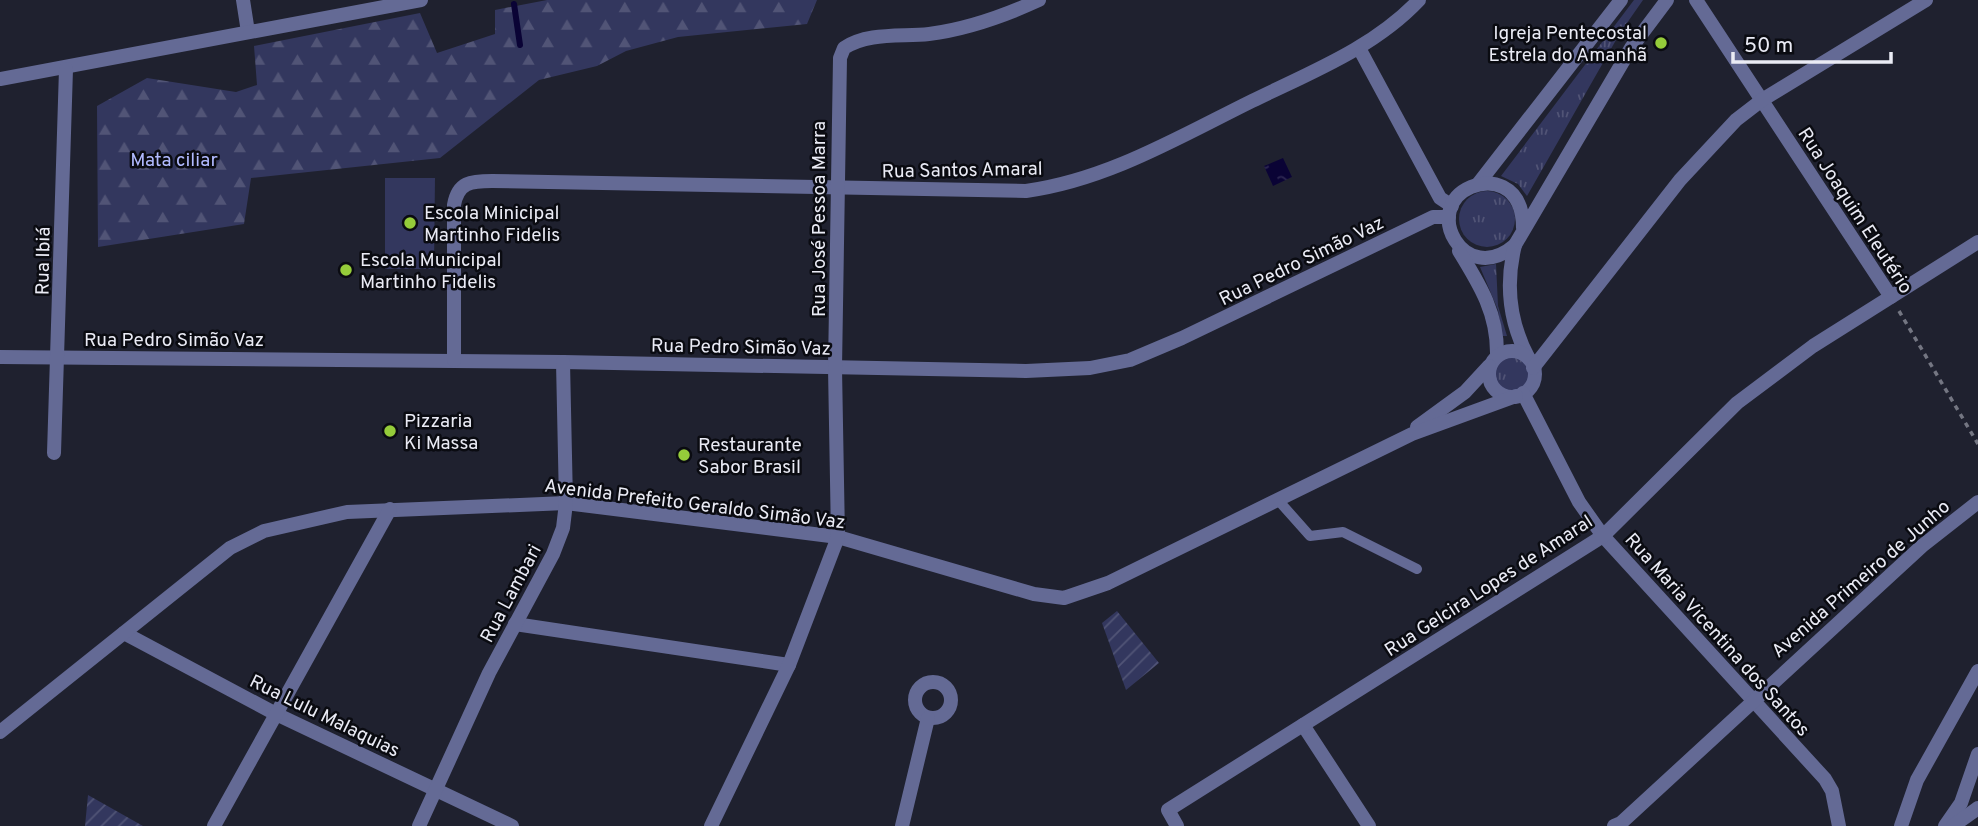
<svg xmlns="http://www.w3.org/2000/svg" width="1978" height="826" font-family="Overpass,sans-serif">
<style>
.forest{fill:url(#forest-firs)}
.park{fill:url(#park-tufts)}
.garden{fill:url(#garden-furrows)}
.pitch{fill:#33375e}
.water{fill:url(#water-ripples)}
.lines{fill:none;stroke-linecap:round;stroke-linejoin:round}
.stream{stroke:#0a0335;stroke-width:6}
.path{stroke:#747682;stroke-width:3.5;stroke-dasharray:5 5;stroke-linecap:butt}
.service{stroke:#646a95;stroke-width:10}
.minor{stroke:#646a95;stroke-width:14}
.poi-dot{fill:#95cc3a;stroke:#0a0b11;stroke-width:2.5}
.labels{text-anchor:middle;stroke-width:5;stroke-linejoin:round;paint-order:stroke}
.poi-label{font-size:19px;fill:#eaebf5;stroke:#0a0b11;text-anchor:start}
.park-label{font-size:19px;fill:#b1baff;stroke:#0a0b11}
.street-label{font-size:19px;fill:#eaebf5;stroke:#0a0b11}
</style>
<defs>
<pattern id="forest-firs" width="22" height="20" patternUnits="userSpaceOnUse" patternTransform="scale(1.75)"><rect width="22" height="20" fill="#33375e"/><path d="M5 1l3.5 6h-7zM16 11l3.5 6h-7z" fill="#515476"/></pattern>
<pattern id="park-tufts" width="24" height="20" patternUnits="userSpaceOnUse" patternTransform="scale(1.75)"><rect width="24" height="20" fill="#33375e"/><path d="M3 7l-1-3M5 7V3M7 7l1-3M15 17l-1-3M17 17v-4M19 17l1-3" fill="none" stroke="#515476"/></pattern>
<pattern id="garden-furrows" width="10" height="10" patternUnits="userSpaceOnUse" patternTransform="scale(1.75)"><rect width="10" height="10" fill="#33375e"/><path d="M-1 1l2-2M0 10L10 0M9 11l2-2" fill="none" stroke="#515476"/></pattern>
<pattern id="water-ripples" width="26" height="14" patternUnits="userSpaceOnUse" patternTransform="scale(1.75)"><rect width="26" height="14" fill="#0a0335"/><path d="M2 4q2-2 4 0t4 0M15 11q2-2 4 0t4 0" fill="none" stroke="#2e2853"/></pattern>
</defs>
<rect width="100%" height="100%" fill="#1f212f"/>
<!-- forest -->
<path class="forest" d="M 547,0 L 817,0 L 807,24 L 678,37 L 626,51 L 597,66 L 539,80 L 440,158 L 251,178 L 244,224 L 98,247 L 97,106 L 147,78 L 236,92 L 257,85 L 254,46 L 420,13 L 437,53 L 495,34 L 495,10 Z"/>
<!-- park -->
<g class="park">
<path d="M 1634,0 L 1643,0 L 1620,33 L 1527,196 L 1518,184 L 1501,176 Z"/>
<circle cx="1487" cy="219" r="28"/>
<path d="M 1496,264 L 1498,306 L 1507,336 L 1502,336 L 1498,310 L 1480,267 Z"/>
<circle cx="1512" cy="374" r="17"/>
</g>
<!-- garden -->
<g class="garden">
<path d="M 1117,611 L 1159,663 L 1126,690 L 1102,623 Z"/>
<path d="M 88,795 L 143,826 L 85,826 Z"/>
</g>
<!-- pitch -->
<path class="pitch" d="M 385,178 L 435,178 L 434,269 L 385,269 Z"/>
<!-- water -->
<path class="water" d="M 1283,158 L 1292,177 L 1273,186 L 1264,166 Z"/>
<g class="lines">
<!-- stream -->
<path class="stream" d="M 514,4 L 520,45"/>
<!-- path -->
<path class="path" d="M 1899,311 L 1978,444"/>
<!-- service -->
<path class="service" d="M 1278,500 L 1310,536 L 1343,532 L 1417,569"/>
<!-- minor -->
<g class="minor">
<path d="M 243,0 L 248,32"/>
<path d="M 1696,0 L 1891,297"/>
<path d="M 1359,48 L 1440,198 L 1452,206"/>
<path d="M 0,79 L 421,0"/>
<path d="M 1478,184 L 1621,0"/>
<path d="M 1523,228 C 1523,211 1519,195 1503,187 C 1493,182 1481,183 1471,187 C 1421,208 1464,289 1515,245 L 1631,48 L 1667,0"/>
<path d="M 1515,245 C 1505,285 1510,324 1529,359"/>
<path d="M 1459,251 C 1480,285 1498,314 1497,356"/>
<circle cx="1512" cy="374" r="23"/>
<path d="M 0,357 L 563,362 L 1026,371 L 1090,368 L 1130,360 L 1182,338 L 1433,217 L 1449,217"/>
<path d="M 454,360 L 454,205 C 458,182 471,181 492,181 L 1026,191 C 1107,180 1179,137 1252,101 C 1309,73 1374,48 1419,0"/>
<path d="M 1533,368 L 1680,180 L 1736,120 L 1762,100 L 1926,0"/>
<path d="M 1523,393 L 1579,502 L 1603,536 L 1825,779 L 1832,791 L 1839,826"/>
<path d="M 1417,427 L 1465,392 L 1489,366"/>
<path d="M 54,453 L 66,69"/>
<path d="M 515,624 L 789,665"/>
<path d="M 124,633 L 276,714 L 512,826"/>
<circle cx="933" cy="700" r="18"/>
<path d="M 1303,725 L 1369,826"/>
<path d="M 0,732 L 230,548 L 264,531 L 347,512 L 566,503 L 838,537 L 1034,594 L 1064,598 L 1108,583 L 1412,434 L 1516,396"/>
<path d="M 214,826 L 390,509"/>
<path d="M 419,826 L 489,673 L 553,554 L 563,528 L 566,503 L 563,362"/>
<path d="M 711,826 L 789,665 L 838,537 L 835,368 L 840,58 L 844,48 C 868,32 901,37 929,34 C 968,29 1004,16 1039,0"/>
<path d="M 902,826 L 928,718"/>
<path d="M 1177,826 L 1168,810 L 1603,536 L 1737,403 L 1813,346 L 1978,242"/>
<path d="M 1614,826 L 1621,823 L 1922,546 L 1978,502"/>
<path d="M 1901,826 L 1917,780 L 1978,671"/>
<path d="M 1945,826 L 1961,803 L 1978,754"/>
<path d="M 1953,826 L 1978,808"/>
</g>
</g>
<!-- markers -->
<g class="poi-dot">
<circle cx="1661" cy="43" r="7"/>
<circle cx="410" cy="223" r="7"/>
<circle cx="346" cy="270" r="7"/>
<circle cx="390" cy="431" r="7"/>
<circle cx="684" cy="455" r="7"/>
</g>
<g class="labels">
<!-- poi labels -->
<g class="poi-label">
<text x="1647" y="39" text-anchor="end">Igreja Pentecostal<tspan x="1647" dy="22">Estrela do Amanhã</tspan></text>
<text x="424" y="219">Escola Minicipal<tspan x="424" dy="22">Martinho Fidelis</tspan></text>
<text x="360" y="266">Escola Municipal<tspan x="360" dy="22">Martinho Fidelis</tspan></text>
<text x="404" y="427">Pizzaria<tspan x="404" dy="22">Ki Massa</tspan></text>
<text x="698" y="451">Restaurante<tspan x="698" dy="22">Sabor Brasil</tspan></text>
</g>
<!-- park labels -->
<g class="park-label">
<text x="174" y="166">Mata ciliar</text>
</g>
<!-- street labels -->
<g class="street-label">
<text transform="translate(962 169) rotate(-1)" y="7">Rua Santos Amaral</text>
<text transform="translate(1856 210) rotate(57)" y="7">Rua Joaquim Eleutério</text>
<text transform="translate(818 219) rotate(-90)" y="7">Rua José Pessoa Marra</text>
<text transform="translate(1301 260) rotate(-26)" y="7">Rua Pedro Simão Vaz</text>
<text transform="translate(42 261) rotate(-89)" y="7">Rua Ibiá</text>
<text x="174" y="346">Rua Pedro Simão Vaz</text>
<text transform="translate(741 346) rotate(1)" y="7">Rua Pedro Simão Vaz</text>
<text transform="translate(695 503) rotate(7)" y="7">Avenida Prefeito Geraldo Simão Vaz</text>
<text transform="translate(1860 578) rotate(-41)" y="7">Avenida Primeiro de Junho</text>
<text transform="translate(1488 585) rotate(-33)" y="7">Rua Gelcira Lopes de Amaral</text>
<text transform="translate(510 593) rotate(-62)" y="7">Rua Lambari</text>
<text transform="translate(1718 634) rotate(48)" y="7">Rua Maria Vicentina dos Santos</text>
<text transform="translate(325 715) rotate(26)" y="7">Rua Lulu Malaquias</text>
</g>
</g>
<!-- scale -->
<path d="M1733 52v10h158v-10" fill="none" stroke="#eaebf5" stroke-width="3.5"/>
<text x="1744" y="52" font-size="21" fill="#eaebf5" stroke="#0a0b11" stroke-width="5" paint-order="stroke">50 m</text>
</svg>
